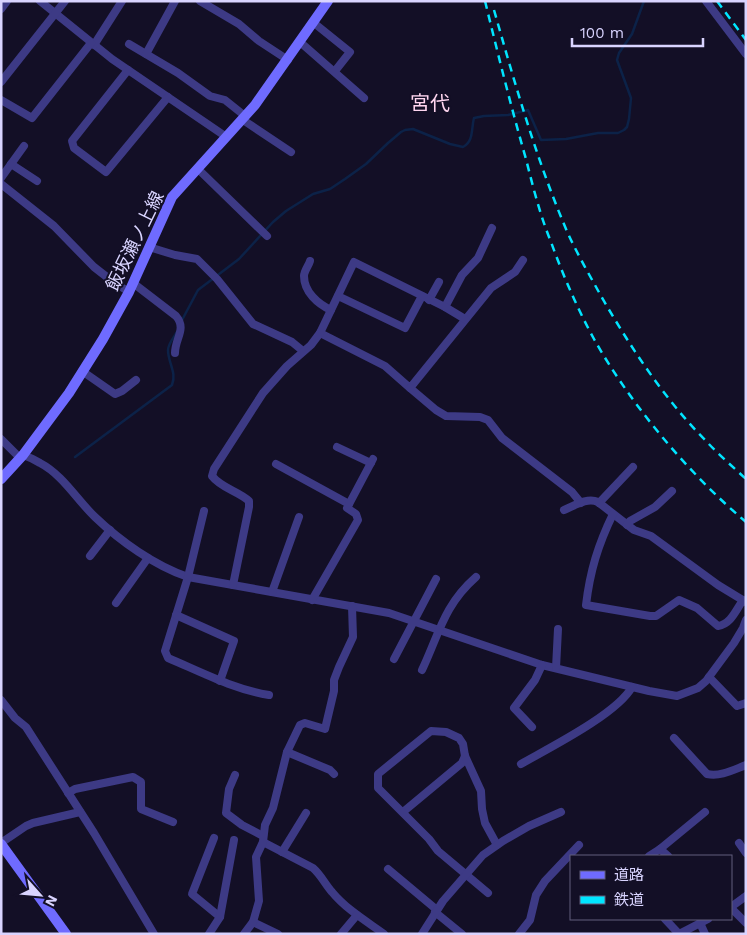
<svg xmlns="http://www.w3.org/2000/svg" width="747" height="935" font-family="'Work Sans','Noto Sans JP',sans-serif">
<style>
.lines{fill:none;stroke-linecap:round;stroke-linejoin:round}
.stream{stroke:#0c2248;stroke-width:2.5}
.street{stroke:#3d3a85;stroke-width:8}
.secondary{stroke:#6f6bff;stroke-width:10}
.rail{stroke:#00e5ff;stroke-width:2.5;stroke-dasharray:8 6;stroke-linecap:butt}
.labels{text-anchor:middle;stroke-width:4;stroke-linejoin:round;paint-order:stroke}
.street-label{font-size:18px;fill:#d9d4ff;stroke:#130f26}
.quarter-label{font-size:20px;fill:#ffd6f0;stroke:#130f26}
</style>
<rect width="100%" height="100%" fill="#130f26"/>
<g class="lines">
<!-- stream -->
<g class="stream">
<path d="M 181,322 L 198,290 L 239,259 L 273,222 L 286,211 L 313,194 L 330,189 L 345,179 L 366,164 L 388,143 L 401,132 L 405,130 L 413,129 L 450,144 L 463,147 C 474,141 471,129 474,118 L 484,116 L 508,115 L 528,110 L 541,140 L 566,139 L 598,133 L 618,133 L 624,130 L 627,127 L 629,119 L 631,98 L 617,60 L 619,53 L 632,34 L 644,1"/>
<path d="M 75,457 L 172,385 C 177,372 168,363 168,350 C 168,344 174,337 177,332"/>
</g>
<!-- street -->
<g class="street">
<path d="M 40,1 L 112,59 L 225,136"/>
<path d="M 200,1 L 239,24 L 259,41 L 288,60"/>
<path d="M 706,1 L 746,54"/>
<path d="M 1,9 L 7,1"/>
<path d="M 314,23 L 350,52 L 335,71"/>
<path d="M 300,42 L 364,98"/>
<path d="M 129,44 L 178,73 L 210,96 L 225,100 L 245,116"/>
<path d="M 94,45 L 122,1"/>
<path d="M 146,54 L 175,1"/>
<path d="M 128,70 L 72,141 L 74,148 L 106,172 L 168,97"/>
<path d="M 1,82 L 65,1"/>
<path d="M 1,100 L 32,118 L 91,43"/>
<path d="M 243,120 L 291,152"/>
<path d="M 11,164 L 37,181"/>
<path d="M 198,169 L 267,236"/>
<path d="M 1,178 L 24,146"/>
<path d="M 1,184 L 54,226 L 94,267 L 112,281 L 129,292"/>
<path d="M 149,247 L 175,255 L 197,259 L 217,279 L 253,324 L 292,342 L 303,351"/>
<path d="M 310,261 C 309,265 304,271 304,276 C 304,292 318,304 331,310"/>
<path d="M 133,283 L 176,316 C 187,329 175,338 175,353"/>
<path d="M 338,296 L 405,328 L 422,296"/>
<path d="M 429,300 L 439,282"/>
<path d="M 445,307 L 462,275 L 478,258 L 492,228"/>
<path d="M 320,333 L 385,366 L 410,388 L 491,288 L 515,272 L 523,260"/>
<path d="M 82,371 L 115,394 L 122,391 L 136,380"/>
<path d="M 410,388 L 436,410 L 446,416 L 480,417 L 488,420 L 502,438 L 572,492 L 581,503"/>
<path d="M 1,439 L 20,458"/>
<path d="M 337,447 L 371,463"/>
<path d="M 23,455 C 29,457 35,460 40,463 C 63,475 77,500 95,517 C 120,541 155,566 188,577 L 389,613 L 542,665 L 649,691 L 677,696 L 698,688 L 706,681 L 734,643 L 743,628 L 746,620"/>
<path d="M 276,464 L 349,504"/>
<path d="M 599,503 L 633,467"/>
<path d="M 564,510 C 574,506 587,497 598,502 L 634,530 L 651,536 L 718,585 L 746,602"/>
<path d="M 204,511 L 188,577 L 165,651 L 168,658 C 201,672 233,689 269,695"/>
<path d="M 613,514 C 598,545 590,571 586,605 L 650,616 L 656,616 L 679,600 L 697,608 L 718,626 C 731,624 736,610 743,600"/>
<path d="M 627,525 L 630,521 L 655,507 L 672,491"/>
<path d="M 90,556 L 110,530"/>
<path d="M 233,585 L 249,507 L 249,501 C 238,491 221,488 212,476 L 214,469 L 263,393 L 287,366 L 311,345 L 320,333 L 354,262 L 445,307 L 465,319"/>
<path d="M 272,592 L 299,517"/>
<path d="M 312,600 L 358,520 L 356,514 L 347,508 L 373,459"/>
<path d="M 116,603 L 148,558"/>
<path d="M 176,615 L 234,641 L 220,681"/>
<path d="M 394,659 L 436,579"/>
<path d="M 556,668 L 558,629"/>
<path d="M 422,670 C 439,634 444,605 476,577"/>
<path d="M 709,677 L 737,706 L 746,703"/>
<path d="M 1,700 L 15,718 L 26,727 L 94,833 L 154,934"/>
<path d="M 532,727 L 514,708 L 535,680 L 542,665"/>
<path d="M 674,738 L 707,774 C 720,777 733,770 746,765"/>
<path d="M 287,752 L 330,770 L 334,774"/>
<path d="M 521,764 C 549,748 617,714 632,687"/>
<path d="M 235,775 L 229,789 L 226,813 L 242,825 L 263,836"/>
<path d="M 68,793 L 75,789 L 133,777 L 141,782 L 141,809 L 173,822"/>
<path d="M 403,812 L 462,763 L 465,756"/>
<path d="M 214,838 L 192,894 L 220,917"/>
<path d="M 263,842 L 313,868 C 321,875 325,884 332,892 C 346,909 366,921 384,934"/>
<path d="M 1,843 L 26,826 L 33,823 L 80,812"/>
<path d="M 739,843 L 746,853"/>
<path d="M 660,849 L 668,856"/>
<path d="M 282,852 L 306,813"/>
<path d="M 649,856 L 660,849 L 705,812"/>
<path d="M 388,869 L 437,910"/>
<path d="M 488,893 L 438,851 L 429,839 L 378,788 L 378,774 L 431,731 L 446,732 L 459,738 L 463,744 L 465,756 L 481,791 L 482,809 L 485,823 L 497,845"/>
<path d="M 731,907 L 746,896"/>
<path d="M 731,908 L 746,923"/>
<path d="M 435,912 L 462,934"/>
<path d="M 665,919 L 679,934"/>
<path d="M 253,922 L 278,934"/>
<path d="M 700,923 L 705,934"/>
<path d="M 209,934 L 220,917 L 234,840"/>
<path d="M 244,934 L 253,922 L 259,901 L 256,857 L 263,842 L 265,825 L 273,808 L 287,752 L 300,725 L 305,723 L 325,729 L 334,691 L 334,680 L 339,667 L 353,637 L 352,606"/>
<path d="M 341,934 L 357,915"/>
<path d="M 422,934 L 443,901 L 483,855 L 503,841 L 529,826 L 561,812"/>
<path d="M 519,934 L 530,920 L 536,895 L 545,881 L 579,845"/>
<path d="M 679,934 L 708,919"/>
</g>
<!-- secondary -->
<g class="secondary">
<path d="M 1,479 L 23,455 L 69,393 L 103,339 L 129,292 L 172,197 L 255,105 L 328,1"/>
<path d="M 1,844 L 66,934"/>
</g>
<!-- rail -->
<g class="rail">
<path d="M 485,1 C 498,54 511,107 526,159 C 533,187 540,215 551,242 C 563,275 577,308 594,339 C 631,405 688,473 746,522"/>
<path d="M 717,1 L 746,40"/>
<path d="M 494,10 C 515,84 536,158 566,229 C 576,252 589,274 601,296 C 631,348 665,400 707,442 C 719,455 733,467 746,479"/>
</g>
</g>
<g class="labels">
<!-- street labels -->
<g class="street-label">
<text transform="translate(135 241) rotate(-64)" y="6">飯坂瀬ノ上線</text>
</g>
<!-- quarter labels -->
<g class="quarter-label">
<text x="430" y="110">宮代</text>
</g>
</g>
<!-- border -->
<rect width="747" height="935" fill="none" stroke="#d9d4ff" stroke-width="5"/>
<!-- legend -->
<rect x="570" y="855" width="162" height="65" fill="#130f26" stroke="#625e7d"/>
<rect x="580" y="871" width="25" height="8" fill="#6f6bff" stroke="#625e7d"/>
<text x="614" y="880" font-size="15" fill="#d9d4ff">道路</text>
<rect x="580" y="896" width="25" height="8" fill="#00e5ff" stroke="#625e7d"/>
<text x="614" y="905" font-size="15" fill="#d9d4ff">鉄道</text>
<!-- north arrow -->
<g transform="translate(40 895) rotate(117)" stroke="#130f26" stroke-width="4" paint-order="stroke">
<path d="M0-4L9 19L0 12L-9 19Z" fill="#d9d4ff"/>
<text y="-8" font-size="14" font-weight="bold" text-anchor="middle" fill="#d9d4ff">N</text>
</g>
<!-- scale -->
<path d="M572 38v8h131v-8" fill="none" stroke="#d9d4ff" stroke-width="2.5"/>
<text x="580" y="38" font-size="15" fill="#d9d4ff" stroke="#130f26" stroke-width="4" paint-order="stroke">100 m</text>
</svg>
